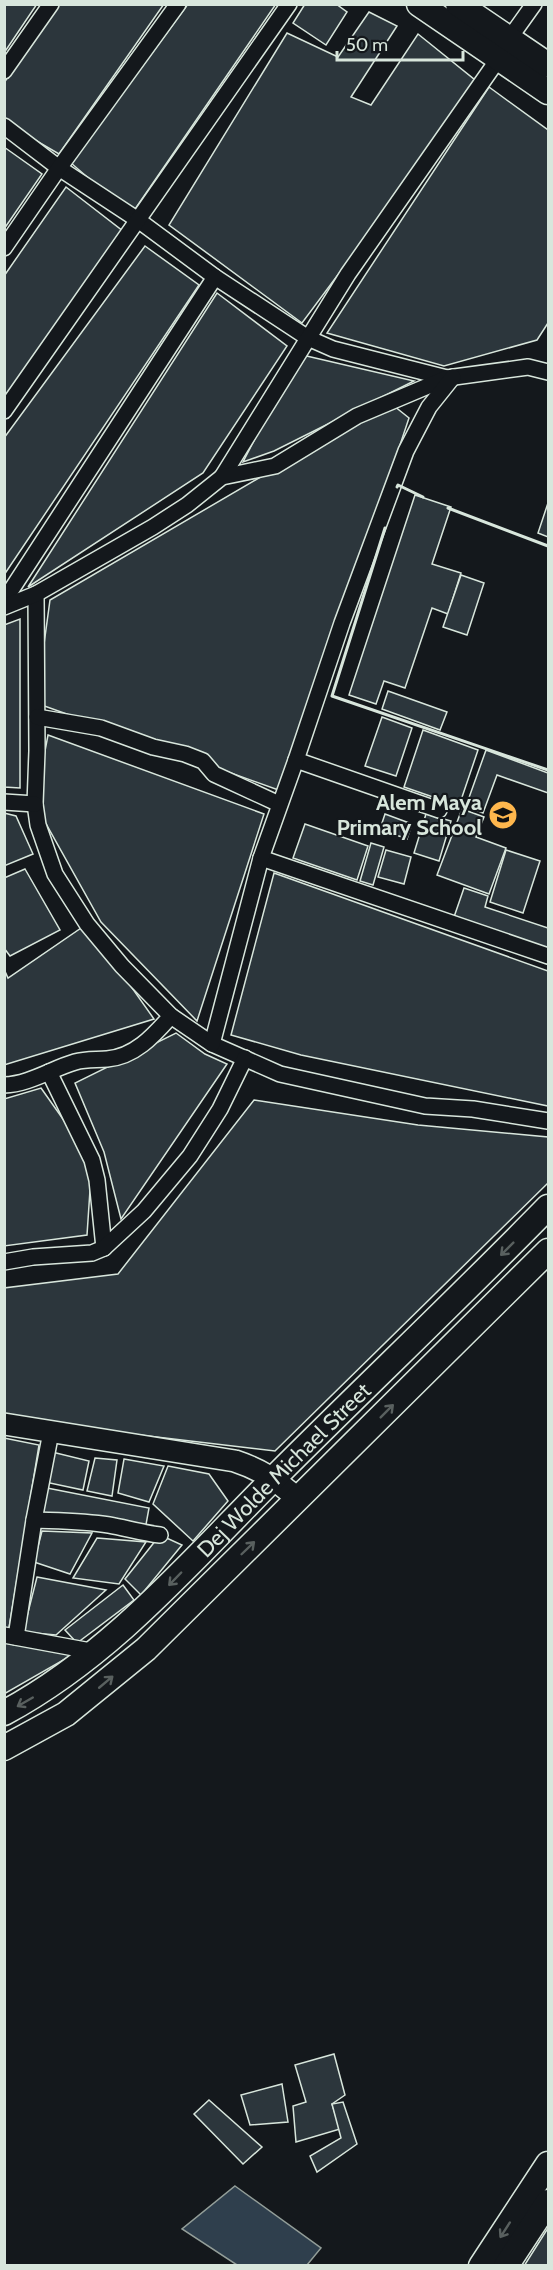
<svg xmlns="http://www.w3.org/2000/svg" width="553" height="2270" font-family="Cabin,sans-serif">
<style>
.water{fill:#2f3f4d;stroke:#939e99;stroke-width:1.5}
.building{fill:#2c363c;stroke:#d8e6dc;stroke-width:1.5}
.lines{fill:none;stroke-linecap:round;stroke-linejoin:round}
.street-casing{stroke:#d8e6dc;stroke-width:18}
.secondary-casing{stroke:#d8e6dc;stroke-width:24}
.primary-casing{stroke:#d8e6dc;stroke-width:27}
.street{stroke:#14181c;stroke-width:15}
.secondary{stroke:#14181c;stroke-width:21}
.primary{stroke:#14181c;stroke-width:24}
.wall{stroke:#d8e6dc;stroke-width:3}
.oneway{stroke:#59605f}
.labels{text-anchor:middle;stroke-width:4.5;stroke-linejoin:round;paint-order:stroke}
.poi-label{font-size:22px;font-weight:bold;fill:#d8e6dc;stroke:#14181c;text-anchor:end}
.street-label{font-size:22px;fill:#d8e6dc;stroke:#14181c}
</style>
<rect width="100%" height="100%" fill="#14181c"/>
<!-- water -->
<path class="water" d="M 235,2186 L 321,2248 L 307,2265 L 237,2265 L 182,2229 Z"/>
<!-- building -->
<g class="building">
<path d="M 4,4 L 37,4 L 4,53 Z"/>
<path d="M 55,4 L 164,4 L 59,154 L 4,122 L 4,83 Z"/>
<path d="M 188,4 L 276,4 L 131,215 L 71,163 Z"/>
<path d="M 305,4 L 336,4 L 347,12 L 326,45 L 293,23 Z"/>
<path d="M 369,12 L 397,26 L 351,97 L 371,105 L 418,34 L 480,84 L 302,323 L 169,225 L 287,33 L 338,57 Z"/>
<path d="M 489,87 L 548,130 L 548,323 L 537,340 L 444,366 L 327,333 Z"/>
<path d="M 4,147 L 42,174 L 4,229 Z"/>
<path d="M 66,187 L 128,235 L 4,408 L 4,276 Z"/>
<path d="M 145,246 L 199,285 L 4,575 L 4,438 Z"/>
<path d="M 217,293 L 287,346 L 203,473 L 28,587 Z"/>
<path d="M 298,354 L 414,381 L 274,451 L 243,462 Z"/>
<path d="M 389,402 L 409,418 L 284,792 L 36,703 L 50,600 Z"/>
<path d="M 415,495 L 451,507 L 432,564 L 461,573 L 448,614 L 432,608 L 405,688 L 384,681 L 376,704 L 349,695 Z"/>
<path d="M 548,503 L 548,537 L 538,533 Z"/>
<path d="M 461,575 L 484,583 L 467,635 L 443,627 Z"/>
<path d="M 20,619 L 20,788 L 4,787 L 4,625 Z"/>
<path d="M 388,691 L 447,712 L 440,730 L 382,709 Z"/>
<path d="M 382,717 L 412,728 L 396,776 L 365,766 Z"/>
<path d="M 423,730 L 478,750 L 459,806 L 404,787 Z"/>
<path d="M 48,735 L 264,814 L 197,1021 L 101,922 L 35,804 Z"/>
<path d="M 486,750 L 548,773 L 548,793 L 497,775 L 483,813 L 466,806 Z"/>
<path d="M 462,809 L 484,817 L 476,837 L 506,848 L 489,894 L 437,875 Z"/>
<path d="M 4,813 L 16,816 L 33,854 L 4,866 Z"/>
<path d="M 385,814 L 412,824 L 407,839 L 380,829 Z"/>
<path d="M 426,814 L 451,821 L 439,861 L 414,853 Z"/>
<path d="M 305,824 L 368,846 L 357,880 L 293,858 Z"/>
<path d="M 371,843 L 384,847 L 373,885 L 360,881 Z"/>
<path d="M 386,850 L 411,857 L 404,884 L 378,877 Z"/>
<path d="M 506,850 L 540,861 L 523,913 L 490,902 Z"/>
<path d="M 25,869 L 60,930 L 10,956 L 4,948 L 4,878 Z"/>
<path d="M 274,873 L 548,971 L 548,1106 L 301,1055 L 231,1035 Z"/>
<path d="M 464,888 L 488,896 L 485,907 L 548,928 L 548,948 L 454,917 Z"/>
<path d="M 87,924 L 154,1019 L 4,1065 L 4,969 L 8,978 Z"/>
<path d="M 176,1033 L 205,1054 L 227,1064 L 121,1219 L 104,1152 L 75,1083 Z"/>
<path d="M 41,1088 L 92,1160 L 87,1235 L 4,1246 L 4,1099 Z"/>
<path d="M 254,1100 L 418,1125 L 548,1137 L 548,1183 L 275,1451 L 4,1419 L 4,1288 L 118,1274 Z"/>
<path d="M 4,1438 L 39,1445 L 9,1628 L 4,1628 Z"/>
<path d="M 52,1452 L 89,1461 L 83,1490 L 45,1482 Z"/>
<path d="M 95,1458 L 117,1460 L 112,1496 L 87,1491 Z"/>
<path d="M 124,1459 L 164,1466 L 149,1502 L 118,1493 Z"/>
<path d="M 168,1466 L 209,1474 L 228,1501 L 193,1541 L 153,1504 Z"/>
<path d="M 47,1488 L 149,1508 L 145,1530 L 40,1512 Z"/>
<path d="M 42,1531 L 92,1533 L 70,1574 L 34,1562 Z"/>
<path d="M 160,1535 L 182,1545 L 141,1595 L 125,1579 Z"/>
<path d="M 97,1538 L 146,1542 L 119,1584 L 73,1578 Z"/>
<path d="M 37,1577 L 106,1590 L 56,1635 L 23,1632 Z"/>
<path d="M 123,1585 L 134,1600 L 77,1643 L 65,1630 Z"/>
<path d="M 4,1642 L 74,1654 L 4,1694 Z"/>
<path d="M 334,2054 L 345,2095 L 332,2104 L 340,2129 L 296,2142 L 293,2106 L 306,2102 L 295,2065 Z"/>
<path d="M 282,2084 L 288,2122 L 250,2125 L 241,2095 Z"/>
<path d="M 209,2100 L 262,2147 L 243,2164 L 194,2114 Z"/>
<path d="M 343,2102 L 357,2144 L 317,2172 L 310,2156 L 341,2138 L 332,2104 Z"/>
<path d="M 548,2228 L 548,2266 L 524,2266 Z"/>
</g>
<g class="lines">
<!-- street casing -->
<g class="street-casing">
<g id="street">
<path d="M 509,39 L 534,4"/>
<path d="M 4,71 L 51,4"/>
<path d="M 4,126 L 59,168 L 138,220 L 215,277 L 308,338 L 333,349 L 447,378"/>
<path d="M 4,248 L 59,168 L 178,4"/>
<path d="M 4,411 L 289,4"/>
<path d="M 222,477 L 348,274 L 499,58"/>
<path d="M 36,594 L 37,751 L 35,804 L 38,825 L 55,874 L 87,924 L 122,966 L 171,1016 L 212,1044 L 280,1074 L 425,1106 L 473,1109 L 548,1121"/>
<path d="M 4,601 L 215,277"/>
<path d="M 4,607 L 36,594 L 153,527 L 187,505 L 222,477 L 275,466 L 357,416 L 447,378 L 528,367 L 548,372"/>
<path d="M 37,717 L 101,728 L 153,747 L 185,754 L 203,761 L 214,774 L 279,804"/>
<path d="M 296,760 L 439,810"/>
<path d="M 4,802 L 35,804"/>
<path d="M 261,858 L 548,956"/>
<path d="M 212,1044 L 261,858 L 296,760 L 342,623 L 406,451 L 429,407 L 453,377"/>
<path d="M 49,1072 L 92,1160 L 97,1180 L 104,1248"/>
<path d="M 4,1085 C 30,1084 51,1069 75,1062 C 86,1059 96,1060 107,1059 C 135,1057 154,1035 171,1016"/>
<path d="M 4,1262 L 33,1257 L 92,1253 L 104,1248 L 144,1211 L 190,1156 L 220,1109 L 245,1058"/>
<path d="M 34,1520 C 59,1521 84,1521 109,1525 C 126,1528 142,1533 160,1535"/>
<path d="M 4,1635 L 96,1652"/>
<path d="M 16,1637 L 34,1520 L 51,1432"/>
</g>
</g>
<!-- secondary casing -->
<g class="secondary-casing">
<path id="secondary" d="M 4,1424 L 235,1461 C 262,1470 276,1480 298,1499"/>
</g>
<!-- primary casing -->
<g class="primary-casing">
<g id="primary">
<path d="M 419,4 L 548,92"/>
<path d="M 458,4 L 548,65"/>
<path id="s1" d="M 4,1713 C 112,1655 191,1561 277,1475 C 367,1385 459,1298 548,1207"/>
<path d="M 4,1748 L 66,1714 L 146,1649 L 548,1251"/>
<path d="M 481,2266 L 548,2164"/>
<path d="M 506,2266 L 548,2202"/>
</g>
</g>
<!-- street -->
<use href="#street" class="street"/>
<!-- secondary -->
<use href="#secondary" class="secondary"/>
<!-- primary -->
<use href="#primary" class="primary"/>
<!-- wall -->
<g class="wall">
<path d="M 397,487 L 398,485 L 423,497"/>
<path d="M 448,508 L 548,546"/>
<path d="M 385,528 L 332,696 L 548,770"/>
</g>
</g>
<!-- one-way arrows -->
<defs><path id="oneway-shaft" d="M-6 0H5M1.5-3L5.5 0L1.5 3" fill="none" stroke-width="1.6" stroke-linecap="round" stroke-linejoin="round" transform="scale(1.5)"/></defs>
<g class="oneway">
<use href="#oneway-shaft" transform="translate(507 1249) rotate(135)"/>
<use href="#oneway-shaft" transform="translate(387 1411) rotate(-45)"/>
<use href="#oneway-shaft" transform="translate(248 1548) rotate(-44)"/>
<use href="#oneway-shaft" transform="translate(175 1579) rotate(134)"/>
<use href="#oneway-shaft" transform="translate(106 1682) rotate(-40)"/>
<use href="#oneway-shaft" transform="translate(25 1702) rotate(150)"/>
<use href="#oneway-shaft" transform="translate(505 2230) rotate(123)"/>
</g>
<!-- icons -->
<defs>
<g id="school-disc" transform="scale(1.5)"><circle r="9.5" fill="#ffb74d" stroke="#14181c"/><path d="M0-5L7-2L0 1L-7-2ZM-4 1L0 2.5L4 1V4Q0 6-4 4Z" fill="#111"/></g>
</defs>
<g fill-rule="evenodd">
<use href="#school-disc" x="503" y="815"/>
</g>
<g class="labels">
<!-- poi labels -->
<g class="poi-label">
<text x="482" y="810">Alem Maya<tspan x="482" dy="25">Primary School</tspan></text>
</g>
<!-- street labels -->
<g class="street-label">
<text dy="8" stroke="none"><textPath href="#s1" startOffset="372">Dej Wolde Michael Street</textPath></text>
</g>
</g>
<!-- border -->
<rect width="553" height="2270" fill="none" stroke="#d8e6dc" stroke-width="12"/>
<!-- scale -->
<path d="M337 51v9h126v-9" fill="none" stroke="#d8e6dc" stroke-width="3"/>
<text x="346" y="51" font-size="18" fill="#d8e6dc" stroke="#14181c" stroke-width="4.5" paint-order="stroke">50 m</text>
</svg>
